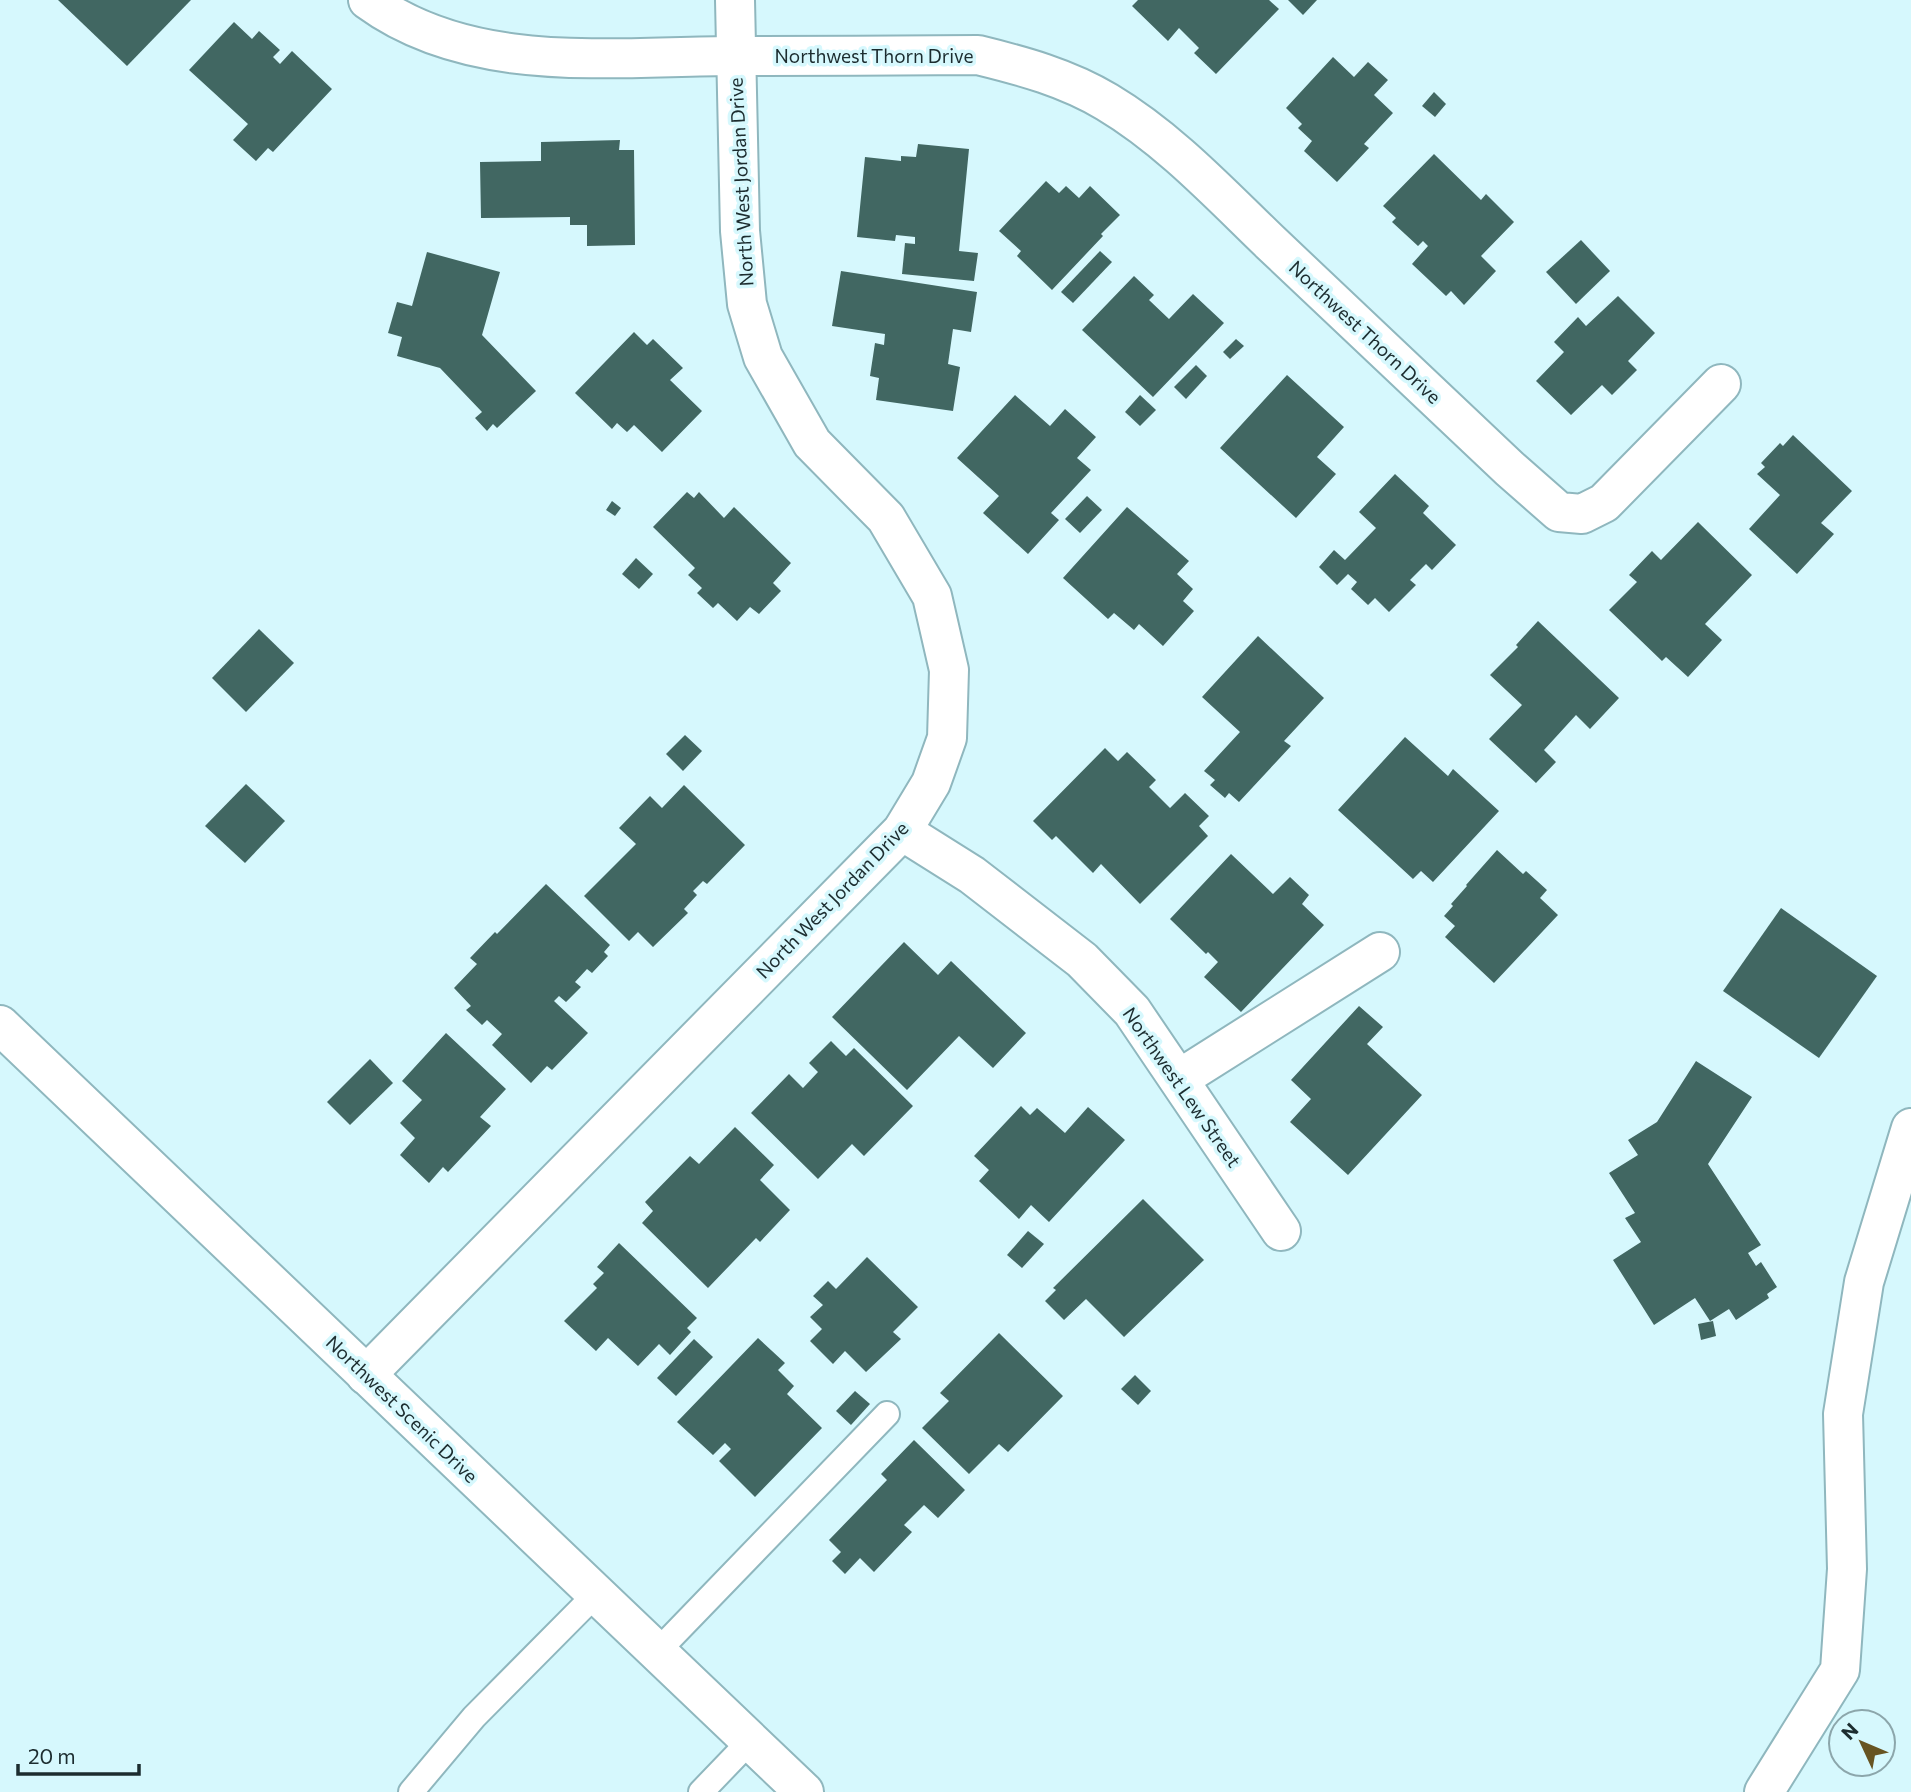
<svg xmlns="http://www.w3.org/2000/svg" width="1911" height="1792" font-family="Commissioner,sans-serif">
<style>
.building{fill:#416762}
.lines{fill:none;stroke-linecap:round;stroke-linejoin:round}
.service-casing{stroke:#8fb7be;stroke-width:28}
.minor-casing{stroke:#8fb7be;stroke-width:42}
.tertiary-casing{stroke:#8fb7be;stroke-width:42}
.service{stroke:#fff;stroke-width:24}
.minor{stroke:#fff;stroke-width:38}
.tertiary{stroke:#fff;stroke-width:38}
.labels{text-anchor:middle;stroke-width:7;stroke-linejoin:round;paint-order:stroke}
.street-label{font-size:19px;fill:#1c2c2f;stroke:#d6f8fd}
</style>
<rect width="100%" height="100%" fill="#d6f8fd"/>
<!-- building -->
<g class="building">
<path d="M 58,0 L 191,0 L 127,66 Z"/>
<path d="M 1138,0 L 1269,0 L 1279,9 L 1216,74 L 1194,53 L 1199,48 L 1179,28 L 1168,41 L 1132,6 Z"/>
<path d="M 1288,0 L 1317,0 L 1303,15 Z"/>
<path d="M 234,22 L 252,39 L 259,31 L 280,50 L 273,57 L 280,64 L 292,51 L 332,89 L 273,152 L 268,148 L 256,161 L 233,140 L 248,124 L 189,70 Z"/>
<path d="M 1333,57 L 1354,77 L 1368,62 L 1388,80 L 1374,95 L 1393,113 L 1364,144 L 1369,148 L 1337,182 L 1304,151 L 1312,141 L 1298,128 L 1302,124 L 1286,108 Z"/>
<path d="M 1434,92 L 1446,104 L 1435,117 L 1422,106 Z"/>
<path d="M 620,140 L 619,150 L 634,150 L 635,245 L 587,246 L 587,225 L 570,225 L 570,217 L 481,218 L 480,162 L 541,161 L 541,142 Z"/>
<path d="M 918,144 L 969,149 L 959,251 L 978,253 L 974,281 L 902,274 L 905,243 L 915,244 L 915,237 L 896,235 L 895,241 L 857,237 L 865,157 L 901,161 L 901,156 L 916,157 Z"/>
<path d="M 1434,154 L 1481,200 L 1486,194 L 1514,222 L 1481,256 L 1496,271 L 1464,305 L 1451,291 L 1446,296 L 1412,264 L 1428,246 L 1423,241 L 1418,246 L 1392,222 L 1396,218 L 1383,206 Z"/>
<path d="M 1046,181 L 1059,193 L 1066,186 L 1079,198 L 1090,186 L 1120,215 L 1101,234 L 1103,236 L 1052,290 L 1017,256 L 1021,251 L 999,231 Z"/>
<path d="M 1581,240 L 1610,271 L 1576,304 L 1546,272 Z"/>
<path d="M 1100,251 L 1112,262 L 1073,303 L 1061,292 Z"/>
<path d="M 427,252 L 500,272 L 482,335 L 536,391 L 497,428 L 493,424 L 487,431 L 475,418 L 482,412 L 440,368 L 397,356 L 402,337 L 388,333 L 397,302 L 412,306 Z"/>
<path d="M 841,271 L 977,292 L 971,332 L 953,329 L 948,364 L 960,367 L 953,411 L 876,400 L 879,378 L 870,376 L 875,343 L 884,345 L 885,334 L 832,326 Z"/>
<path d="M 1134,276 L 1154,295 L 1149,300 L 1169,319 L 1193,294 L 1224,323 L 1153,397 L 1082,330 Z"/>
<path d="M 1618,296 L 1655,333 L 1628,361 L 1637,370 L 1612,395 L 1602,385 L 1571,415 L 1536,381 L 1564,352 L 1554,342 L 1578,317 L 1586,326 Z"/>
<path d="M 634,332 L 647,345 L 653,339 L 683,368 L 670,380 L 702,411 L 662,452 L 634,425 L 627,432 L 617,423 L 612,429 L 575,393 Z"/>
<path d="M 1236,339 L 1244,346 L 1230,359 L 1223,352 Z"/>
<path d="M 1196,365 L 1207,376 L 1186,399 L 1174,387 Z"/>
<path d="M 1287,375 L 1344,427 L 1317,457 L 1336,474 L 1296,518 L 1220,448 Z"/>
<path d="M 1015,395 L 1050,426 L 1065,409 L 1096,437 L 1077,458 L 1091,470 L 1051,513 L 1059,520 L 1028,554 L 983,513 L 999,496 L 957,458 Z"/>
<path d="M 1140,395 L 1156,410 L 1140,426 L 1125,412 Z"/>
<path d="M 1793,435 L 1852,491 L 1821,523 L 1834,534 L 1797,574 L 1749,529 L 1780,495 L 1757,474 L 1765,467 L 1761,463 L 1780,443 L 1783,446 Z"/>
<path d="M 1395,474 L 1429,506 L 1423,513 L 1456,545 L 1432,570 L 1426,564 L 1410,580 L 1416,585 L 1389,612 L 1375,598 L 1368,605 L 1351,589 L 1357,582 L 1348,574 L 1337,585 L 1319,567 L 1334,550 L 1345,560 L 1376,528 L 1359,512 Z"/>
<path d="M 687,492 L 694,498 L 699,492 L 724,518 L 734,507 L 791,563 L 773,583 L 781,591 L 759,614 L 750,607 L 737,621 L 718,603 L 713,608 L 697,593 L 702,588 L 688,575 L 695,568 L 653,527 Z"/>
<path d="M 1087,496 L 1102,510 L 1080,533 L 1065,519 Z"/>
<path d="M 612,501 L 621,508 L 615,516 L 606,510 Z"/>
<path d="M 1127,507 L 1189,561 L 1177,574 L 1193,589 L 1183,601 L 1194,611 L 1163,646 L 1139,624 L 1134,630 L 1114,613 L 1108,619 L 1063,578 Z"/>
<path d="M 1698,522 L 1752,575 L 1705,624 L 1722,640 L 1688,677 L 1666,657 L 1662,661 L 1609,610 L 1637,582 L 1629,575 L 1652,551 L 1661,560 Z"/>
<path d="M 636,558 L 653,574 L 639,589 L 622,574 Z"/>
<path d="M 1538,621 L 1619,698 L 1590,729 L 1576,715 L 1544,750 L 1556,762 L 1536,783 L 1489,739 L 1522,705 L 1490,675 L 1518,647 L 1516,645 Z"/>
<path d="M 259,629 L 294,663 L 246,712 L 212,678 Z"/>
<path d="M 1258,636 L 1324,698 L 1284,741 L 1291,746 L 1239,802 L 1229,793 L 1225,798 L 1210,785 L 1215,780 L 1204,771 L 1240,732 L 1202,697 Z"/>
<path d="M 685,735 L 702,751 L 683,771 L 666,754 Z"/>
<path d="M 1405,737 L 1448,776 L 1453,769 L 1499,811 L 1433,882 L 1421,871 L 1413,879 L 1338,810 Z"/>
<path d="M 1105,748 L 1118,761 L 1127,752 L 1156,780 L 1149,787 L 1170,808 L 1185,793 L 1209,816 L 1199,826 L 1208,836 L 1140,904 L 1101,864 L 1093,873 L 1056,836 L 1052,840 L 1033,821 Z"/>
<path d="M 246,784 L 285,821 L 245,863 L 205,826 Z"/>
<path d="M 684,785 L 745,845 L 707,884 L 703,881 L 693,891 L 697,895 L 684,909 L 688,913 L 653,947 L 638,932 L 629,941 L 584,896 L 636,844 L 619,828 L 650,796 L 662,808 Z"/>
<path d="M 1497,850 L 1523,874 L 1526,871 L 1547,890 L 1540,898 L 1558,915 L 1494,983 L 1445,937 L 1455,926 L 1444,916 L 1453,906 L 1451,904 L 1467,886 L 1466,885 Z"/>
<path d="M 1231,854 L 1273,894 L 1290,877 L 1309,895 L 1302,904 L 1324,925 L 1241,1012 L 1204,977 L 1218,962 L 1208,952 L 1206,954 L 1170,919 Z"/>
<path d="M 546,884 L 610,945 L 604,952 L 608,956 L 592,973 L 587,969 L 575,982 L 581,987 L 566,1002 L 559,996 L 554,1001 L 588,1033 L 552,1070 L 547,1066 L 531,1083 L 492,1045 L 502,1034 L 487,1020 L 482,1025 L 466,1010 L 471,1006 L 454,988 L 477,964 L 470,958 L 495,932 L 497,934 Z"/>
<path d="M 1781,908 L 1877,976 L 1819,1058 L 1723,991 Z"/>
<path d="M 904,942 L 938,975 L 951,961 L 1026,1033 L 993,1068 L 959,1036 L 907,1090 L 832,1017 Z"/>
<path d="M 1359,1006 L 1383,1027 L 1367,1044 L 1422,1095 L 1348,1175 L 1290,1122 L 1311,1099 L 1291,1080 Z"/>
<path d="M 446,1033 L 506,1089 L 480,1117 L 491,1126 L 448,1172 L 443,1167 L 429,1183 L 400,1155 L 415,1138 L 400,1123 L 422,1100 L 402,1081 Z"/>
<path d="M 831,1041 L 846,1056 L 854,1048 L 913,1106 L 864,1156 L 852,1144 L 818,1179 L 751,1113 L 789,1074 L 803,1088 L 818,1072 L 809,1063 Z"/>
<path d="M 370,1059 L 393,1083 L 350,1125 L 327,1102 Z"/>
<path d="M 1696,1061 L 1752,1097 L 1708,1164 L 1761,1245 L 1748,1253 L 1756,1266 L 1761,1262 L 1777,1287 L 1767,1294 L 1769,1298 L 1736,1320 L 1729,1309 L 1710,1321 L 1695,1298 L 1654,1325 L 1613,1260 L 1641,1242 L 1625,1218 L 1635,1213 L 1609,1173 L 1638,1155 L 1628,1140 L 1657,1122 Z"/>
<path d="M 1021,1106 L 1030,1115 L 1037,1108 L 1065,1133 L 1088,1107 L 1125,1140 L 1049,1222 L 1031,1205 L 1019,1219 L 979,1181 L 989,1170 L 974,1156 Z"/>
<path d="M 735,1127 L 774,1165 L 760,1180 L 790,1210 L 760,1242 L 756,1238 L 708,1288 L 642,1223 L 653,1211 L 645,1202 L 690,1156 L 699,1164 Z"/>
<path d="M 1143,1199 L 1204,1260 L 1124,1337 L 1086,1299 L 1064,1320 L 1045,1301 L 1056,1290 L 1053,1288 Z"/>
<path d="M 1028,1231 L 1044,1244 L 1022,1268 L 1007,1255 Z"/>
<path d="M 619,1243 L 697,1318 L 687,1328 L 691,1332 L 670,1355 L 659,1344 L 638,1366 L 608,1338 L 596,1351 L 564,1321 L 597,1288 L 593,1284 L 604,1273 L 597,1267 Z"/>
<path d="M 867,1257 L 918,1307 L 893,1332 L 901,1339 L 866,1372 L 845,1351 L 833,1364 L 810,1341 L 822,1329 L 810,1317 L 823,1305 L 813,1296 L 828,1281 L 836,1289 Z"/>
<path d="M 1713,1321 L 1716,1336 L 1701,1340 L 1698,1324 Z"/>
<path d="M 999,1333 L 1063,1396 L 1008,1452 L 999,1444 L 969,1474 L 922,1428 L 949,1401 L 940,1393 Z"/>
<path d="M 758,1338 L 785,1363 L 778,1370 L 794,1386 L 787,1394 L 822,1428 L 755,1497 L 719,1461 L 731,1449 L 725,1443 L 713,1455 L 677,1422 Z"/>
<path d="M 694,1339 L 713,1357 L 676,1396 L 657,1378 Z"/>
<path d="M 1135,1375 L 1151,1391 L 1138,1405 L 1121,1389 Z"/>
<path d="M 855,1391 L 870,1404 L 851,1425 L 836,1411 Z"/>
<path d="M 914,1440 L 965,1490 L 938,1518 L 924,1505 L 904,1525 L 912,1532 L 874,1572 L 860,1558 L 845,1574 L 832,1561 L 841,1552 L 829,1540 L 887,1480 L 881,1474 Z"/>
</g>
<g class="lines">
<!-- service casing -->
<g class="service-casing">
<g id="service">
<path d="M 657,1652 L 887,1414"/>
<path d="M 411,1792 L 474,1717 L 596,1594"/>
<path d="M 701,1792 L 750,1741"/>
</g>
</g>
<!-- minor casing -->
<g class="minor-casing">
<g id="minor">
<path d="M 368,0 C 472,76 613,56 734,56 C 815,56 897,56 978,55 C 1023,66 1067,78 1107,102 C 1169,139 1220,194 1271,243 C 1351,318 1430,394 1510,469 L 1559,512 L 1582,514 L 1604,503 L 1721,384"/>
<path d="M 902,831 L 972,875 L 1082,960 L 1132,1011 L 1281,1231"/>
<path d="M 1179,1079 L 1380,952"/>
<path d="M 366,1375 L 902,831 L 931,783 L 947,738 L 949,670 L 932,596 L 886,518 L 812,443 L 763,357 L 747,304 L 740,231 L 735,0"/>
<path d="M 1764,1792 L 1840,1670 L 1847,1569 L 1843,1414 L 1864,1282 L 1911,1128"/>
</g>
</g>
<!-- tertiary casing -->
<g class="tertiary-casing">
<path id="tertiary" d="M 0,1025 L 804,1792"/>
</g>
<!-- service -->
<use href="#service" class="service"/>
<!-- minor -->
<use href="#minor" class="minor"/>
<!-- tertiary -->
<use href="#tertiary" class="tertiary"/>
</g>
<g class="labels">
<!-- street labels -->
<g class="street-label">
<text x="874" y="63">Northwest Thorn Drive</text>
<text transform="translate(741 182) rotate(-93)" y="7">North West Jordan Drive</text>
<text transform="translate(1365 332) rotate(43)" y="7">Northwest Thorn Drive</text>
<text transform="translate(832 900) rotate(-46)" y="7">North West Jordan Drive</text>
<text transform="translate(1182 1087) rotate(55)" y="7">Northwest Lew Street</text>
<text transform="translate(402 1409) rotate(44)" y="7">Northwest Scenic Drive</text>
</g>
</g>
<!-- north arrow -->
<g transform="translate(1862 1743) rotate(314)"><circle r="33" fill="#d6f8fd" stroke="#8ca6ab" stroke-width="2"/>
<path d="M0-5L12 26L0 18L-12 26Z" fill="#675422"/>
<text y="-10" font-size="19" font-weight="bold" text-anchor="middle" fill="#1c2c2f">N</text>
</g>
<!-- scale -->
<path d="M18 1764v10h121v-10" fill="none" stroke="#1c2c2f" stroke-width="3.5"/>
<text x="28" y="1764" font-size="21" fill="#1c2c2f" stroke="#d6f8fd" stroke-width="5" paint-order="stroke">20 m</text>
</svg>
